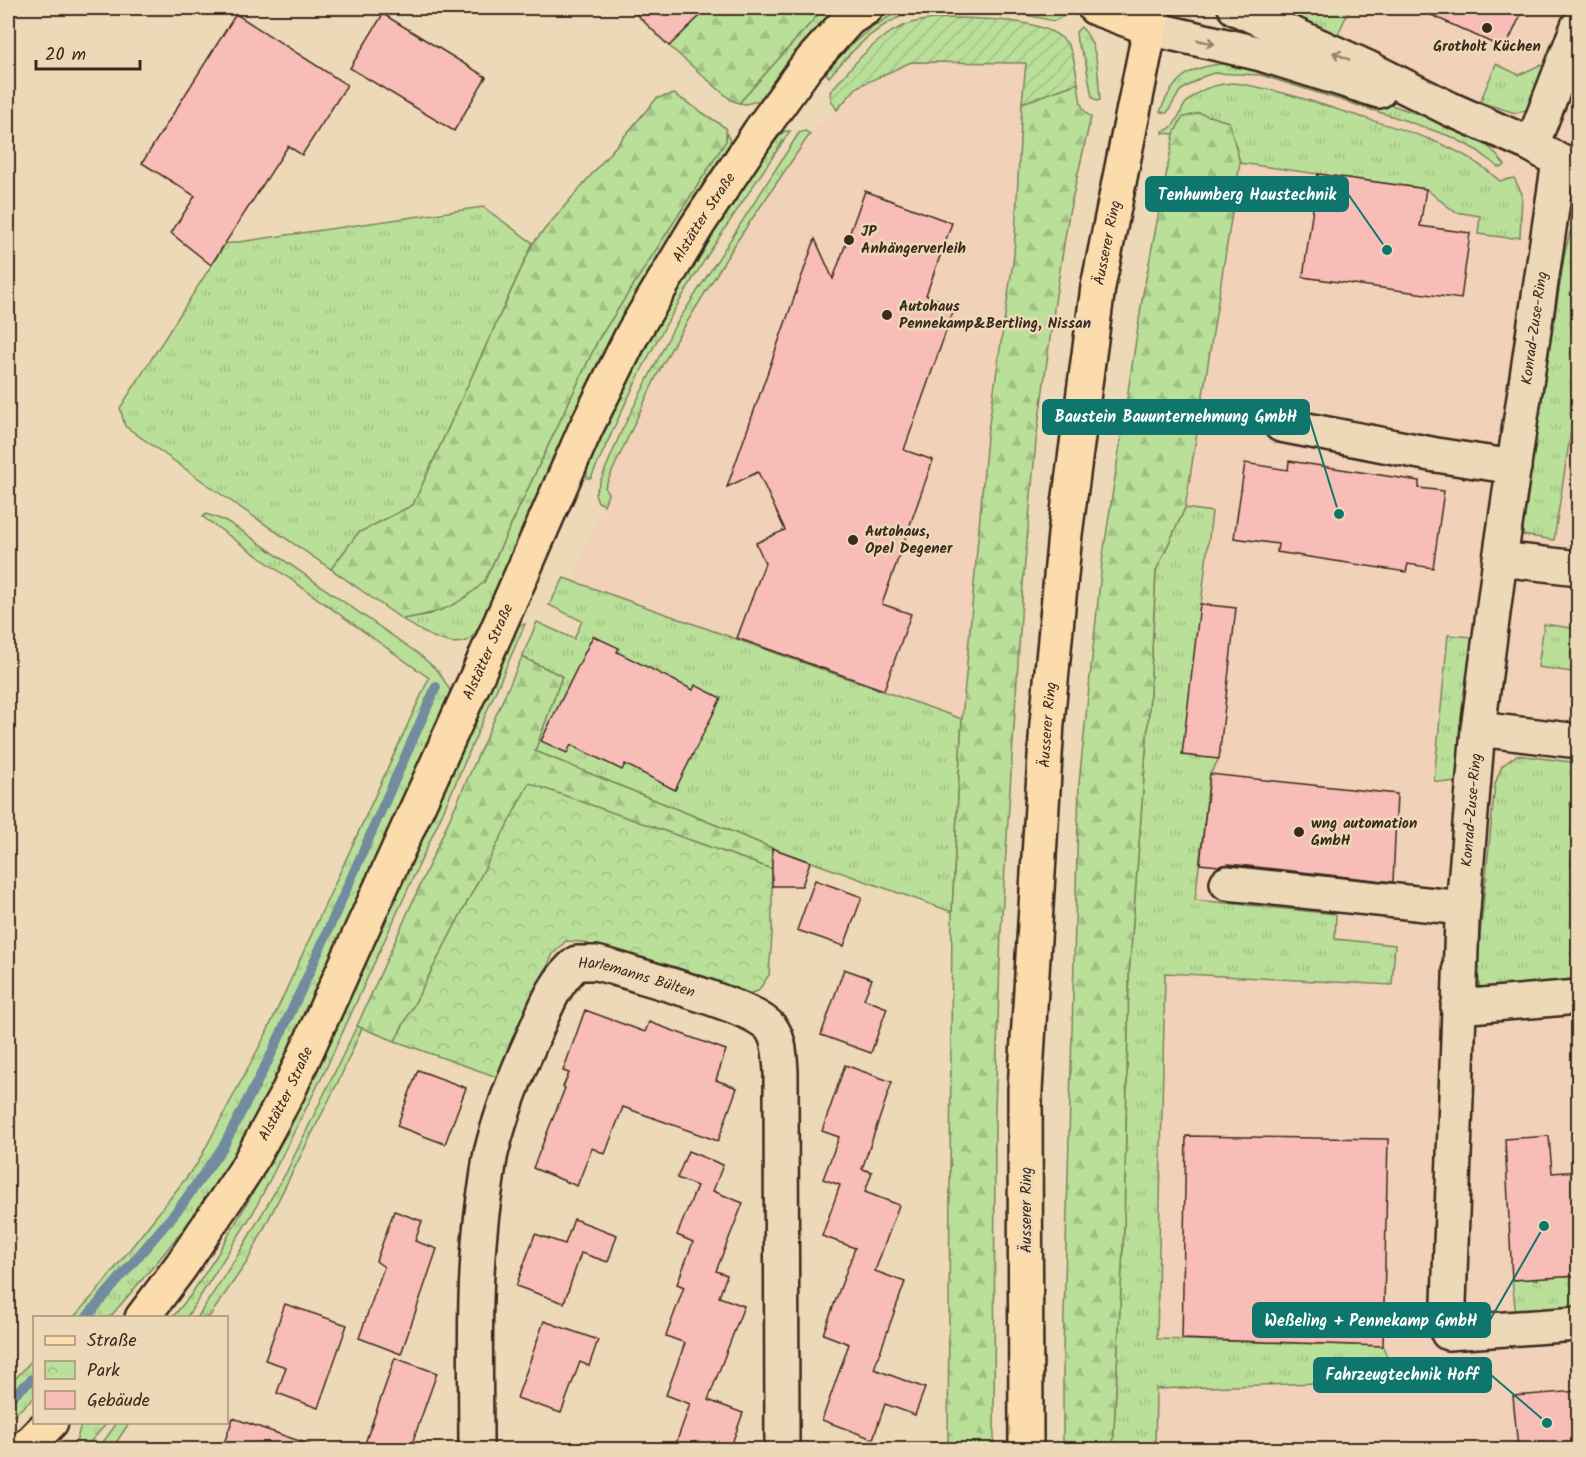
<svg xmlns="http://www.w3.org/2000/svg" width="1586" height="1457" font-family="Kalam,sans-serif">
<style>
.built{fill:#f1d1b7}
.grass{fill:url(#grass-tufts);stroke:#7a845c;stroke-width:1.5}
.forest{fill:url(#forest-firs);stroke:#7a845c;stroke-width:1.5}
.park{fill:url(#park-crowns);stroke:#7a845c;stroke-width:1.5}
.garden{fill:url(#garden-furrows);stroke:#7a845c;stroke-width:1.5}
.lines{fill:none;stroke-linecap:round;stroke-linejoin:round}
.stream{stroke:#728b9f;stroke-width:10}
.building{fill:#f9bdb7;stroke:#3b2a1e;stroke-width:1.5}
.minor-casing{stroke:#3b2a1e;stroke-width:38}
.major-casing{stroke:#3b2a1e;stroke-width:38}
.minor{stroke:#edd9b7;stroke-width:33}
.major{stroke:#fcdcac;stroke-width:33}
.oneway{stroke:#94826a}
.poi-dot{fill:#3b2a1e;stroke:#edd9b7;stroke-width:2}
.labels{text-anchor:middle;stroke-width:5;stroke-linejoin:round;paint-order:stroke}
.poi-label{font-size:15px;font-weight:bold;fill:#3b2a1e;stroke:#edd9b7;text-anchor:start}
.street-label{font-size:15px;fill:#3b2a1e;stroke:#edd9b7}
.leader{fill:none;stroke:#0f766e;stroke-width:2}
.callout-dot{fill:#0f766e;stroke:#edd9b7;stroke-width:2}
.callout{fill:#0f766e;stroke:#0f766e;stroke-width:2}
.callout-label{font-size:16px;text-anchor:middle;font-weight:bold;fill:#fff}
</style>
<defs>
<pattern id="grass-tufts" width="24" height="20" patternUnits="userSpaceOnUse" patternTransform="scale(1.5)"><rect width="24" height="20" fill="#badf99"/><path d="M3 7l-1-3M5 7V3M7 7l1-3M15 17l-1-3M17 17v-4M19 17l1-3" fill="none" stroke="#a1c083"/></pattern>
<pattern id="forest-firs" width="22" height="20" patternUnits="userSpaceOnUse" patternTransform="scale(1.5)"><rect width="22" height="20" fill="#badf99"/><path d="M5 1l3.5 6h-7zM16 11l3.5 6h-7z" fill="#a1c083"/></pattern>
<pattern id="park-crowns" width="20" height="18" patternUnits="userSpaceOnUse" patternTransform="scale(1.5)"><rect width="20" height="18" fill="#badf99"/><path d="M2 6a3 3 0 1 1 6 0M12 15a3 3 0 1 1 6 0" fill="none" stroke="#a1c083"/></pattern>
<pattern id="garden-furrows" width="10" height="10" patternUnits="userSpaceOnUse" patternTransform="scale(1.5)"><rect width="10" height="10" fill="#badf99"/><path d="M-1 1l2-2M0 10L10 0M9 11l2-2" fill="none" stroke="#a1c083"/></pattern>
</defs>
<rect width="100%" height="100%" fill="#edd9b7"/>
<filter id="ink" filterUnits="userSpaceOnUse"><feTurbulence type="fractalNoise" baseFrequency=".0167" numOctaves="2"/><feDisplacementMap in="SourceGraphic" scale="12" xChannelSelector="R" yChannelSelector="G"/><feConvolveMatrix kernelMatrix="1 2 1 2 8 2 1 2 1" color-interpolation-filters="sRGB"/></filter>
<g filter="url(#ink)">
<!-- built -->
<g class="built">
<path d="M 1246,8 L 1578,8 L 1578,1449 L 1155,1450 L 1164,972 L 1185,508 L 1240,163 L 1235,109 Z"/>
<path d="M 967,61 L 1026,63 L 1014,255 L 987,437 L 962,719 L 577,583 L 576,572 L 608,494 L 605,487 L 656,377 L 737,241 L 810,134 L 837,110 L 857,87 L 911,62 Z"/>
<path d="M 8,406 L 15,418 L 18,435 L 17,453 L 8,471 Z"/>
</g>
<!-- grass -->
<g class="grass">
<path d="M 824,8 L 842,8 L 763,100 L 745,104 L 739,103 Z"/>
<path d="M 906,8 L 954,8 C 943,8 932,7 921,10 C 882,18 854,48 829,77 L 825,72 C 849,45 873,23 906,8 Z"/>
<path d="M 972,8 L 1052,8 L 1066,15 L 1054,21 L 1018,13 Z"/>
<path d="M 1262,8 L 1350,8 L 1337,36 Z"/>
<path d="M 1081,27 C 1099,44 1098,76 1100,100 L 1097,101 L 1092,97 L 1085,59 L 1077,42 L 1076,32 Z"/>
<path d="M 1237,63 L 1353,92 L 1459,128 L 1476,137 L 1492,150 L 1505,165 L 1503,167 L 1498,167 L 1478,151 L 1452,137 L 1401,119 L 1261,75 L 1214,73 L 1202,77 L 1180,91 L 1167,113 L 1160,112 C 1176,71 1195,65 1237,63 Z"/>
<path d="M 1496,64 L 1519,75 L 1540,65 L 1546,67 L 1530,109 L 1515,113 L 1480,102 Z"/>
<path d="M 1233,83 C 1272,88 1308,100 1345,112 C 1385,125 1444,139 1478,164 C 1486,169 1493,175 1500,181 L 1514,178 L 1522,194 L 1520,237 L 1509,238 L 1478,234 L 1480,216 L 1455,212 L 1426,189 L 1240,163 L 1229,122 L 1199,113 L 1182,118 L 1174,134 L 1163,133 L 1163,131 C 1177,129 1178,113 1186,103 C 1198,89 1215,84 1233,83 Z"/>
<path d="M 784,131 L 790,131 C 748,194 704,257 667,323 C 638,373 615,426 591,478 L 587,478 L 587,471 L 591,456 L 657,325 L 705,245 L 768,150 Z"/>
<path d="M 805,131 L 810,134 L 737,241 L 676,340 L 656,377 L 605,487 L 608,494 L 604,505 L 598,502 L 595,494 L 621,432 L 673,329 L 799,133 Z"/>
<path d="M 727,134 L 732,145 L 671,237 L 608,343 L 557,452 L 479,626 C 477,630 474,635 471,638 C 453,653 417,629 402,619 L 431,614 L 484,582 L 598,340 L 725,141 Z"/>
<path d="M 483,207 L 533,243 L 413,505 L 358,533 L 331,569 L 222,495 L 125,426 L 120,408 L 225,244 Z"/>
<path d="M 1578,223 L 1578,385 L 1554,540 L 1523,535 L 1523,518 L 1565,252 L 1570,232 Z"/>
<path d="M 1185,508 L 1212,512 L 1183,754 L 1219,759 L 1210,774 L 1195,900 L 1336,914 L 1335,939 L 1395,945 L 1392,985 L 1165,973 L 1157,1339 L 1383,1346 L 1395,1380 L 1156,1389 L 1155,1449 L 1113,1450 L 1124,1226 L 1129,975 L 1149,711 L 1156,571 Z"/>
<path d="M 206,514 L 226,521 L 242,531 L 420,655 L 439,672 L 451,692 L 279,1072 L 242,1143 L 203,1204 L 158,1261 L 110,1317 L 73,1318 L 98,1290 L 197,1164 L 265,1036 L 429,678 L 203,517 Z"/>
<path d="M 564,578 L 962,719 L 952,912 L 772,848 L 535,751 L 562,676 L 522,657 L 537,622 L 574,639 L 582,621 L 549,605 Z"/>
<path d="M 525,624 L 439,821 L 324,1073 L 253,1213 L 187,1317 L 172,1318 L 190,1296 L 217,1255 L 289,1130 L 398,892 L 517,626 Z"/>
<path d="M 1544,624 L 1578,629 L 1578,673 L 1538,667 Z"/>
<path d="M 1448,635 L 1472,637 L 1461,726 L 1459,783 L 1434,781 Z"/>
<path d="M 1517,755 L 1578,763 L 1578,987 L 1502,995 L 1480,988 L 1477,968 L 1495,784 L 1502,766 Z"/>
<path d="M 357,1026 L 362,1028 L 341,1076 L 247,1262 L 209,1317 L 197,1318 L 239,1253 L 286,1173 Z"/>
<path d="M 1578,1276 L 1578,1310 L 1516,1315 L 1512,1280 Z"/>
<path d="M 34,1358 L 34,1398 L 8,1420 L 8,1384 L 16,1378 Z"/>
<path d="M 84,1423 L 107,1423 L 84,1449 L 74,1449 L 80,1428 Z"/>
<path d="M 117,1423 L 129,1423 L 112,1449 L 98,1449 Z"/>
</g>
<!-- forest -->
<g class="forest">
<path d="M 708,8 L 824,8 L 739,103 L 731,100 L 669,46 Z"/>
<path d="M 1078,83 C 1080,95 1079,110 1091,117 L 1069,213 L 1056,295 L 1036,441 L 1023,584 L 1001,931 L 995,1110 L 994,1449 L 948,1450 L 952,912 L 962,719 L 987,437 L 1014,255 L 1022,103 Z"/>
<path d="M 674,94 L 726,128 L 726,141 L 598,340 L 484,582 C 456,608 439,613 402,619 L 331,569 L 358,533 L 413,505 L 533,243 L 657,98 Z"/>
<path d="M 1199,113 L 1229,122 L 1240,163 L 1185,508 L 1156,571 L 1149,711 L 1129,975 L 1124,1226 L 1113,1449 L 1063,1449 L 1063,1351 L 1079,783 L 1102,562 L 1143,294 L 1174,134 L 1182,118 Z"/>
<path d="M 522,657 L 562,676 L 535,751 L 772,848 L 772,869 L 529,784 L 395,1041 L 357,1026 Z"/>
</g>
<!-- park -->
<path class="park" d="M 529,783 L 772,869 L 772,935 L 769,975 L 758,991 L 741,996 L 582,942 L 566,941 L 553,954 L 508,1050 L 500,1078 L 395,1041 Z"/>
<!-- garden -->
<path class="garden" d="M 957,18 C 986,19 1046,19 1066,42 C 1074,52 1076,71 1078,83 L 1022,103 L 1026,63 L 911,62 L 857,87 L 837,110 L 831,100 L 830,92 C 853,65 879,31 915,22 C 929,19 943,18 957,18 Z"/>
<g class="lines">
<!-- stream -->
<g class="stream">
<path d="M 86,1318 L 180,1207 L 223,1147 L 268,1061 L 309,973 L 436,687"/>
<path d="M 8,1399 L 34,1378"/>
</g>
</g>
<!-- building -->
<g class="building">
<path d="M 630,8 L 708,8 L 669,46 Z"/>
<path d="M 1416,8 L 1524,8 L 1505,49 Z"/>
<path d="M 236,14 L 347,85 L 302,155 L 288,146 L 211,265 L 171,233 L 195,196 L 142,163 Z"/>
<path d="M 383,14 L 486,77 L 454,131 L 350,68 Z"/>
<path d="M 1318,174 L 1426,189 L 1420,226 L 1470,233 L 1461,299 L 1303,277 Z"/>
<path d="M 865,191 L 952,223 L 926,295 L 955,306 L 904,450 L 933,460 L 882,604 L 911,614 L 884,690 L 737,638 L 765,563 L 756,543 L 785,530 L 758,472 L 727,487 L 815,239 L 833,279 Z"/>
<path d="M 1289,461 L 1419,481 L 1419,488 L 1444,491 L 1433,568 L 1408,564 L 1406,572 L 1277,552 L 1278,544 L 1234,538 L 1245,463 L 1288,470 Z"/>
<path d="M 1200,604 L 1236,608 L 1219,759 L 1182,755 Z"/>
<path d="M 593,636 L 619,648 L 617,652 L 693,690 L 695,685 L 721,698 L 675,790 L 625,764 L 622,770 L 571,745 L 567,753 L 541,741 Z"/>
<path d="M 1210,774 L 1397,794 L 1393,882 L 1229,864 L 1219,866 L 1200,864 Z"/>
<path d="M 772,848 L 810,862 L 802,886 L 772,886 Z"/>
<path d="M 815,880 L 862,897 L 844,946 L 797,930 Z"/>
<path d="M 844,969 L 872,979 L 864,999 L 887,1008 L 871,1053 L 821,1035 Z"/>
<path d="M 585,1010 L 645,1032 L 649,1022 L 726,1050 L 716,1080 L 737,1088 L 718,1141 L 623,1107 L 605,1154 L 592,1148 L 577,1186 L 533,1168 L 565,1088 L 563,1087 L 569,1073 L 563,1071 Z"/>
<path d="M 845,1065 L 892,1082 L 862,1169 L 872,1172 L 865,1192 L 899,1205 L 875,1271 L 905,1282 L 874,1369 L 925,1388 L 915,1415 L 885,1404 L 873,1439 L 822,1420 L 849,1344 L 823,1334 L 855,1248 L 822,1236 L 840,1185 L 823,1179 L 839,1137 L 822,1131 Z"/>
<path d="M 418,1070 L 466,1088 L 445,1144 L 397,1126 Z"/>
<path d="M 1186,1136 L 1388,1139 L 1383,1346 L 1182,1339 Z"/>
<path d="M 1549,1136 L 1552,1173 L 1578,1171 L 1578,1276 L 1512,1280 L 1505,1139 Z"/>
<path d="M 688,1151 L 723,1165 L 713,1191 L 743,1203 L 716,1271 L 727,1275 L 719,1297 L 744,1306 L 708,1400 L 743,1413 L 730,1449 L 674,1449 L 690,1404 L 666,1395 L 685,1343 L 666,1336 L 684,1287 L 677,1284 L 693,1242 L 677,1235 L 697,1186 L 677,1178 Z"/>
<path d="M 394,1211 L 422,1221 L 415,1241 L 437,1249 L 401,1354 L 359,1338 L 384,1267 L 376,1261 Z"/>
<path d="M 574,1219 L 617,1235 L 608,1262 L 581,1253 L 564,1303 L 516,1286 L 535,1234 L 565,1244 Z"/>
<path d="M 285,1304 L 347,1325 L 318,1408 L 277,1393 L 286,1367 L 265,1360 Z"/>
<path d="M 544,1321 L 598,1340 L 589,1366 L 580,1362 L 561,1413 L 517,1398 Z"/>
<path d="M 395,1358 L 437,1373 L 410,1449 L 363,1449 Z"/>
<path d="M 1578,1391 L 1578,1449 L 1518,1449 L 1513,1396 Z"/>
<path d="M 233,1418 L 311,1445 L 310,1449 L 222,1449 Z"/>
</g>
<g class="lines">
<!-- minor casing -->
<g class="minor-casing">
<g id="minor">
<path d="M 1235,8 L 1366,67 L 1450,109 L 1532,145 L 1559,161 L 1578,169"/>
<path d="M 1149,28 L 1261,54 L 1379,91"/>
<path d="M 1532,145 L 1578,26"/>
<path d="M 1559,161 L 1500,559 L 1478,729 L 1462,920 L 1448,1333 L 1578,1324"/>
<path d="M 1281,425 L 1436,455 L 1514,467"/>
<path d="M 1500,559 L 1578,568"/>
<path d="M 1478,729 L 1578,741"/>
<path d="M 1227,883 L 1463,908"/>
<path d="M 1458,1007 L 1578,997"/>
<path id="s1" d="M 476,1450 C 476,1365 472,1281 484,1198 C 487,1183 488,1167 491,1153 C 501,1113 516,1074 533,1037 C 545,1009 554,982 577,963 L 596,963 L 615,968 C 644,978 760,1007 773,1031 C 780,1043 780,1058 781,1072 L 782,1450"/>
</g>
</g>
<!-- major casing -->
<g class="major-casing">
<g id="major">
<path d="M 1095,8 L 1149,28"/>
<path id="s2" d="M 142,1318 L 181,1266 L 245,1171 L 288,1092 L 477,676 L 585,430 L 633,333 L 697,226 L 760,131 L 806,67 L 849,19 L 866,8"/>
<path d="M 20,1450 L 29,1444 L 51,1422"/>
<path id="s3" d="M 1026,1450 L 1025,1090 L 1047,723 L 1065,534 L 1098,287 L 1154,8"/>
</g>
</g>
<!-- minor -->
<use href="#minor" class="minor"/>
<!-- major -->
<use href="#major" class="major"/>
</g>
<!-- one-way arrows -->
<defs><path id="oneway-shaft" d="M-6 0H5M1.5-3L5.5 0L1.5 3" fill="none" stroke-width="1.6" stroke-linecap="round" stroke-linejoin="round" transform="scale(1.5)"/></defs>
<g class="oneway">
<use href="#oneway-shaft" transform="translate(1206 42) rotate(13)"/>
<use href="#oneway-shaft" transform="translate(1341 56) rotate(-156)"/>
</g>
</g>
<!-- markers -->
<g class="poi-dot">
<circle cx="1487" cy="28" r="6"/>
<circle cx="849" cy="240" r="6"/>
<circle cx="887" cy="315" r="6"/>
<circle cx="853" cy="540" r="6"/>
<circle cx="1299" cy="832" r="6"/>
</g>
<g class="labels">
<!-- poi labels -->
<g class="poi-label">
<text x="1487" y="51" text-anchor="middle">Grotholt Küchen</text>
<text x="861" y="236">JP<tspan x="861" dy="17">Anhängerverleih</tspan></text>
<text x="899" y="311">Autohaus<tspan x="899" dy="17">Pennekamp&amp;Bertling, Nissan</tspan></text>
<text x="865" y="536">Autohaus,<tspan x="865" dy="17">Opel Degener</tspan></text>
<text x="1311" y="828">wng automation<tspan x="1311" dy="17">GmbH</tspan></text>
</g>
<!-- street labels -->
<g class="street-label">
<text dy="5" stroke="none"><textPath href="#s2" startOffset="1239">Alstätter Straße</textPath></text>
<text dy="5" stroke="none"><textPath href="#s3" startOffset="1212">Äusserer Ring</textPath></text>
<text transform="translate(1534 328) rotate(-82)" y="5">Konrad-Zuse-Ring</text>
<text dy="5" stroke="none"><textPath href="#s2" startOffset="753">Alstätter Straße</textPath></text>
<text dy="5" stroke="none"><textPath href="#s3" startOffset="726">Äusserer Ring</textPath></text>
<text transform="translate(1471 810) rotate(-85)" y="5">Konrad-Zuse-Ring</text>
<text dy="5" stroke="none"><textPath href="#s1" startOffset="570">Harlemanns Bülten</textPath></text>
<text dy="5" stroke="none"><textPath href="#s2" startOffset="267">Alstätter Straße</textPath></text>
<text transform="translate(1026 1210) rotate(-90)" y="5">Äusserer Ring</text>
</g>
</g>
<!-- callouts -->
<path class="leader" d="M1387 250L1348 194M1339 514L1309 417M1544 1226L1490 1320M1547 1423L1491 1375"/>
<g class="callout-dot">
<circle cx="1387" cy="250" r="6"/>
<circle cx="1339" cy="514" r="6"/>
<circle cx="1544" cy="1226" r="6"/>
<circle cx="1547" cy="1423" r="6"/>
</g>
<g class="callout">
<rect x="1146" y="177" width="202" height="34" rx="6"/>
<rect x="1043" y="400" width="266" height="34" rx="6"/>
<rect x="1253" y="1303" width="237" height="34" rx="6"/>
<rect x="1314" y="1358" width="177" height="34" rx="6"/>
</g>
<g class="callout-label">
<text x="1247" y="200">Tenhumberg Haustechnik</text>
<text x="1176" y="422">Baustein Bauunternehmung GmbH</text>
<text x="1371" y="1326">Weßeling + Pennekamp GmbH</text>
<text x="1402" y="1380">Fahrzeugtechnik Hoff</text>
</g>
<!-- margin -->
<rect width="1586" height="1457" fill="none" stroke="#edd9b7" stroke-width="30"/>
<rect x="15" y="15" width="1556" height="1427" fill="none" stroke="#3b2a1e" stroke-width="2" filter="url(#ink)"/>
<!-- legend -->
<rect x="33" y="1316" width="195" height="108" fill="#edd9b7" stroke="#a6937a" stroke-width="1.5"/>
<rect x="45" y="1336" width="30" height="9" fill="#fcdcac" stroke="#a6937a" stroke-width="1.5"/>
<text x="87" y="1346" font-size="18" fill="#3b2a1e">Straße</text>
<rect x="45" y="1361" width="30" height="18" fill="url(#park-crowns)" stroke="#a6937a" stroke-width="1.5"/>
<text x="87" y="1376" font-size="18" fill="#3b2a1e">Park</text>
<rect x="45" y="1391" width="30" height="18" fill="#f9bdb7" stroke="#a6937a" stroke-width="1.5"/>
<text x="87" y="1406" font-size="18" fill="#3b2a1e">Gebäude</text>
<!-- scale -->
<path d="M36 60v9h104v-9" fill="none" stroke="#3b2a1e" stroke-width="3"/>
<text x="45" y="60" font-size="18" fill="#3b2a1e" stroke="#edd9b7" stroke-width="4.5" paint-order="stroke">20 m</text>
</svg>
